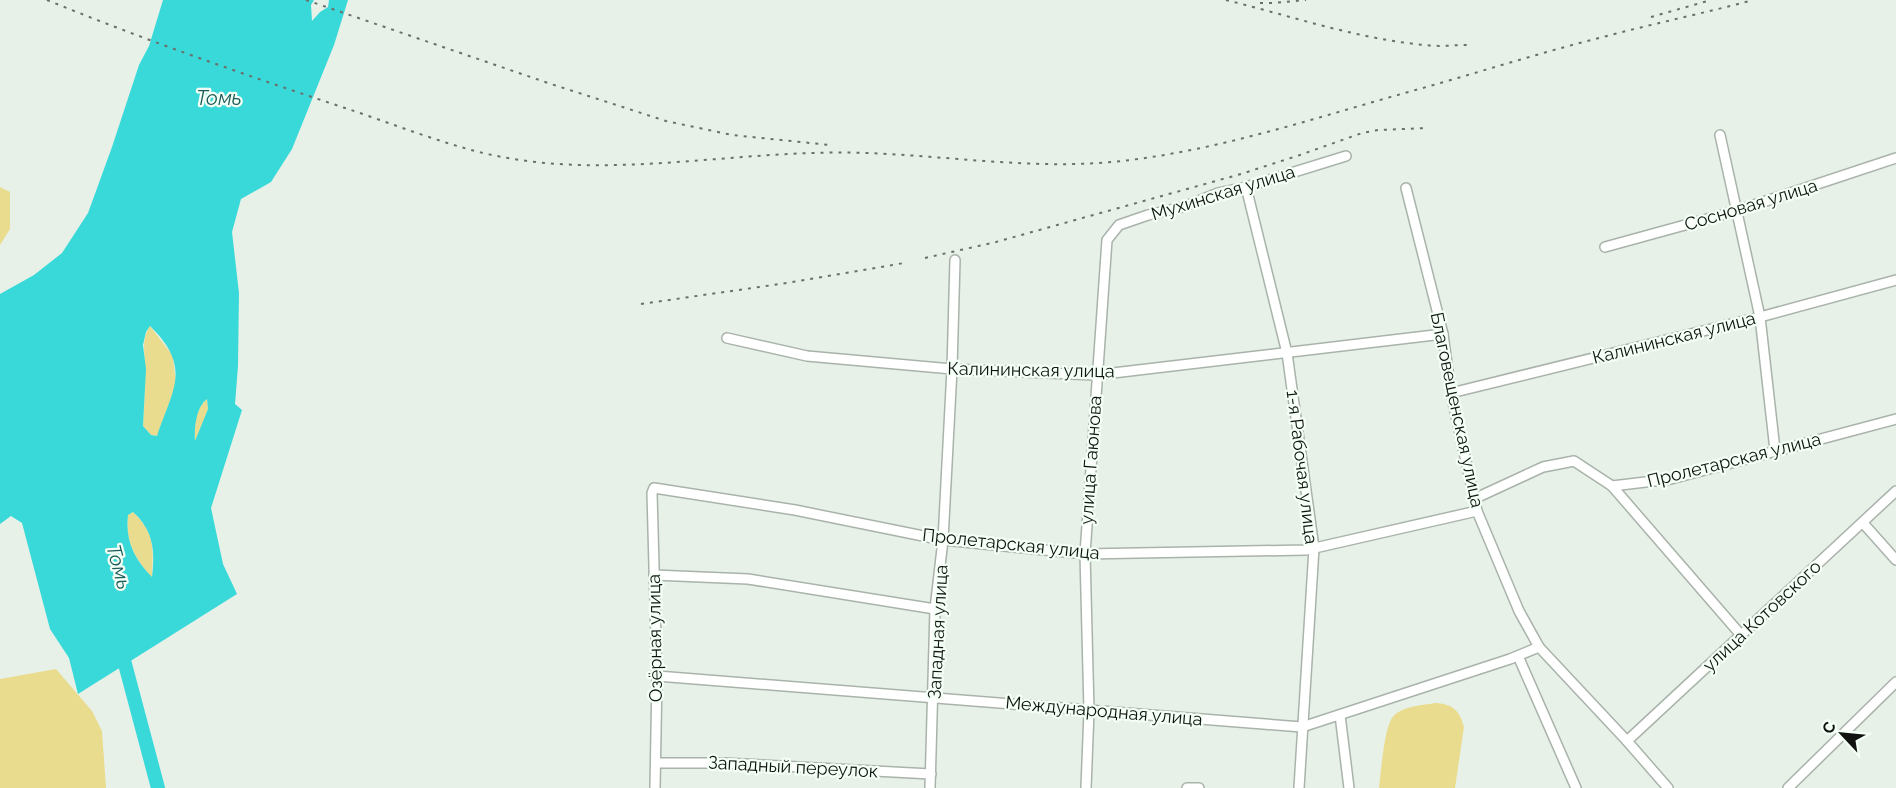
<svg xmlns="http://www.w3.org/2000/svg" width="1896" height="788" font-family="Raleway,sans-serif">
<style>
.green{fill:#eadc8e}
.water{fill:#39d9d9;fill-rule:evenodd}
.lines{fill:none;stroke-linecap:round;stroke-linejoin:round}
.river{stroke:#39d9d9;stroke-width:14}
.minor-casing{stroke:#a9b3aa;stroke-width:12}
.minor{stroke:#fff;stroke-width:9}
.rail{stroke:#6a6f6a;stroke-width:2;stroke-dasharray:3 6;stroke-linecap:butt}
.labels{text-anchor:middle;stroke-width:4.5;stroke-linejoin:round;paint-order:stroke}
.street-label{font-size:18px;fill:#101310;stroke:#f4fff5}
.water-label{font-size:20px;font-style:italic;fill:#1c5b5b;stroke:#f4fff5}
</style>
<rect width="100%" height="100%" fill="#e7f1e8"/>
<!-- green -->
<g class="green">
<path d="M 0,187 L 10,192 L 10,229 L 0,245 Z"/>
<path d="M 150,326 L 173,356 L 176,385 L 157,436 L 151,435 L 143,426 C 144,408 145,390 145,373 C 146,356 140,341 150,326 Z"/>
<path d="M 207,399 L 208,409 L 195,442 C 194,428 195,409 207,399 Z"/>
<path d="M 133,512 C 156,534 153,549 152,578 C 135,558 125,541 128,515 Z"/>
<path d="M 56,669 L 92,711 L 102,731 L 106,788 L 0,788 L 0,679 Z"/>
<path d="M 1436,703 C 1453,704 1460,711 1464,727 L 1455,788 L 1379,788 C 1381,772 1384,730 1392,718 C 1400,706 1424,705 1436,703 Z"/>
</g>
<!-- water -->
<path class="water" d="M 163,0 L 314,0 L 311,5 L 312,21 L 320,12 L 328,7 L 329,0 L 348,0 L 334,45 L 292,149 L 271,182 L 241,199 L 232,232 L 239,293 L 238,366 L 235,404 L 242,410 L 211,508 L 223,564 L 237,594 L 78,694 L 69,658 L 50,629 L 22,523 L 11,516 L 0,524 L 0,294 L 34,275 L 62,253 L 88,213 L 112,147 L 139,65 L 149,46 ZM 150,326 C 193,368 172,390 157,436 L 151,435 L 143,426 L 146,369 L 143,345 L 146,332 ZM 207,399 L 208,409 L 195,441 C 194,428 196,407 207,399 ZM 133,512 C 154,531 155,551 152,577 C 134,559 125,540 128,515 Z"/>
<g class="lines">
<!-- river -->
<path class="river" d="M 121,649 L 158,788"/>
<!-- minor casing -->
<g class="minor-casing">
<g id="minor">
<path d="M 1720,135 L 1760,317 L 1775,450"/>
<path d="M 1246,187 L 1287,353 L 1314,548 L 1299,788"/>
<path d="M 1406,188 L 1443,334 L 1451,393 L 1477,511 L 1519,611 L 1539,647 L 1627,741 L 1668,788"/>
<path d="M 1605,247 L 1736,211 L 1896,158"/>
<path d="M 727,338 L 807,356 L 952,369 L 1096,375 L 1443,334"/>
<path d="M 1451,393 L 1760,317 L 1896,280"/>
<path d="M 1612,486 L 1741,635"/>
<path d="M 1476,498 L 1543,467 L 1574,461 L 1612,486 L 1671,479 L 1896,419"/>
<path d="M 1863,523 L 1896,560"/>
<path d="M 654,575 L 748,579 L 935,609"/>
<path d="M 1518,656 L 1576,788"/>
<path d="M 657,676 L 1302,727 L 1510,659 L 1539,647"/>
<path d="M 1340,715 L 1349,788"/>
<path d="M 1627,741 L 1896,491"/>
<path d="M 656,763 L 724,763 L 931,774"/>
<path d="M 655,788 L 657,676 L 652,493 L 654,488 L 795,510 L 943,540 L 1085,554 L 1306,550 L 1477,511"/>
<path d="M 930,788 L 935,609 L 943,540 L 952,369 L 955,260"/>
<path d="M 1086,788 L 1089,711 L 1085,554 L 1107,240 L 1119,225 L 1148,215 L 1183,207 L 1218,193 L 1246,187 L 1346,156"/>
<path d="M 1187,788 L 1199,788"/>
<path d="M 1788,788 L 1896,682"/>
</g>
</g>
<!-- minor -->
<use href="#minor" class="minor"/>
<!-- rail -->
<g class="rail">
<path d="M 47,0 C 145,40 245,75 345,108 C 394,124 447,146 497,156 C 599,177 709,156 813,153 C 913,149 1012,171 1112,162 C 1215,152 1314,118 1412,91 C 1477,73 1542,52 1607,36 C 1656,23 1705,13 1753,0"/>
<path d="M 306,0 L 548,83 L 666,121 L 732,135 L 830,145"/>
<path d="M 1226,0 C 1291,16 1358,39 1425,45 C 1439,47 1453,45 1467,45"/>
<path d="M 1260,3 L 1272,3 L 1306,0"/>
<path d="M 1651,17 L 1711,0"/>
<path d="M 925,258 L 996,242 L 1241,174 L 1300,155 L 1362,133 L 1378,130 L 1427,128"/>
<path d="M 641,304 L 787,283 L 904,263"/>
</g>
</g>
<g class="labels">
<!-- street labels -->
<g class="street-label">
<text transform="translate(1223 193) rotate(-17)" y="6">Мухинская улица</text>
<text transform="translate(1751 205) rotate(-17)" y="6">Сосновая улица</text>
<text transform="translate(1674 338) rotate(-14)" y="6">Калининская улица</text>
<text transform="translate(1031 370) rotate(1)" y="6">Калининская улица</text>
<text transform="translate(1457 410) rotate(78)" y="6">Благовещенская улица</text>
<text transform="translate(1091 460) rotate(-86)" y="6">улица Гаюнова</text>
<text transform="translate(1734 460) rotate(-14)" y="6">Пролетарская улица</text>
<text transform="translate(1302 467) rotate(83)" y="6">1-я Рабочая улица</text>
<text transform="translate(1011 544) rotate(6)" y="6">Пролетарская улица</text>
<text transform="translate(1762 616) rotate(-43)" y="6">улица Котовского</text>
<text transform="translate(938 632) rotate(-87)" y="6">Западная улица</text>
<text transform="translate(655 638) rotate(-91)" y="6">Озёрная улица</text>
<text transform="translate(1104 711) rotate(5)" y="6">Международная улица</text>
<text transform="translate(793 767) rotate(3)" y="6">Западный переулок</text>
</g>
<!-- water labels -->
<g class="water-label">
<text x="219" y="105">Томь</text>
<text transform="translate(119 567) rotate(75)" y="7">Томь</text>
</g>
</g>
<!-- north arrow -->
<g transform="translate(1842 734) rotate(296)" stroke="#f4fff5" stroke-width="4.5" paint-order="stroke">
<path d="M0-4.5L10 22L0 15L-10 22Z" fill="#101310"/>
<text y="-9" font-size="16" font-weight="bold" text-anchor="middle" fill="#101310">С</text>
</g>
</svg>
